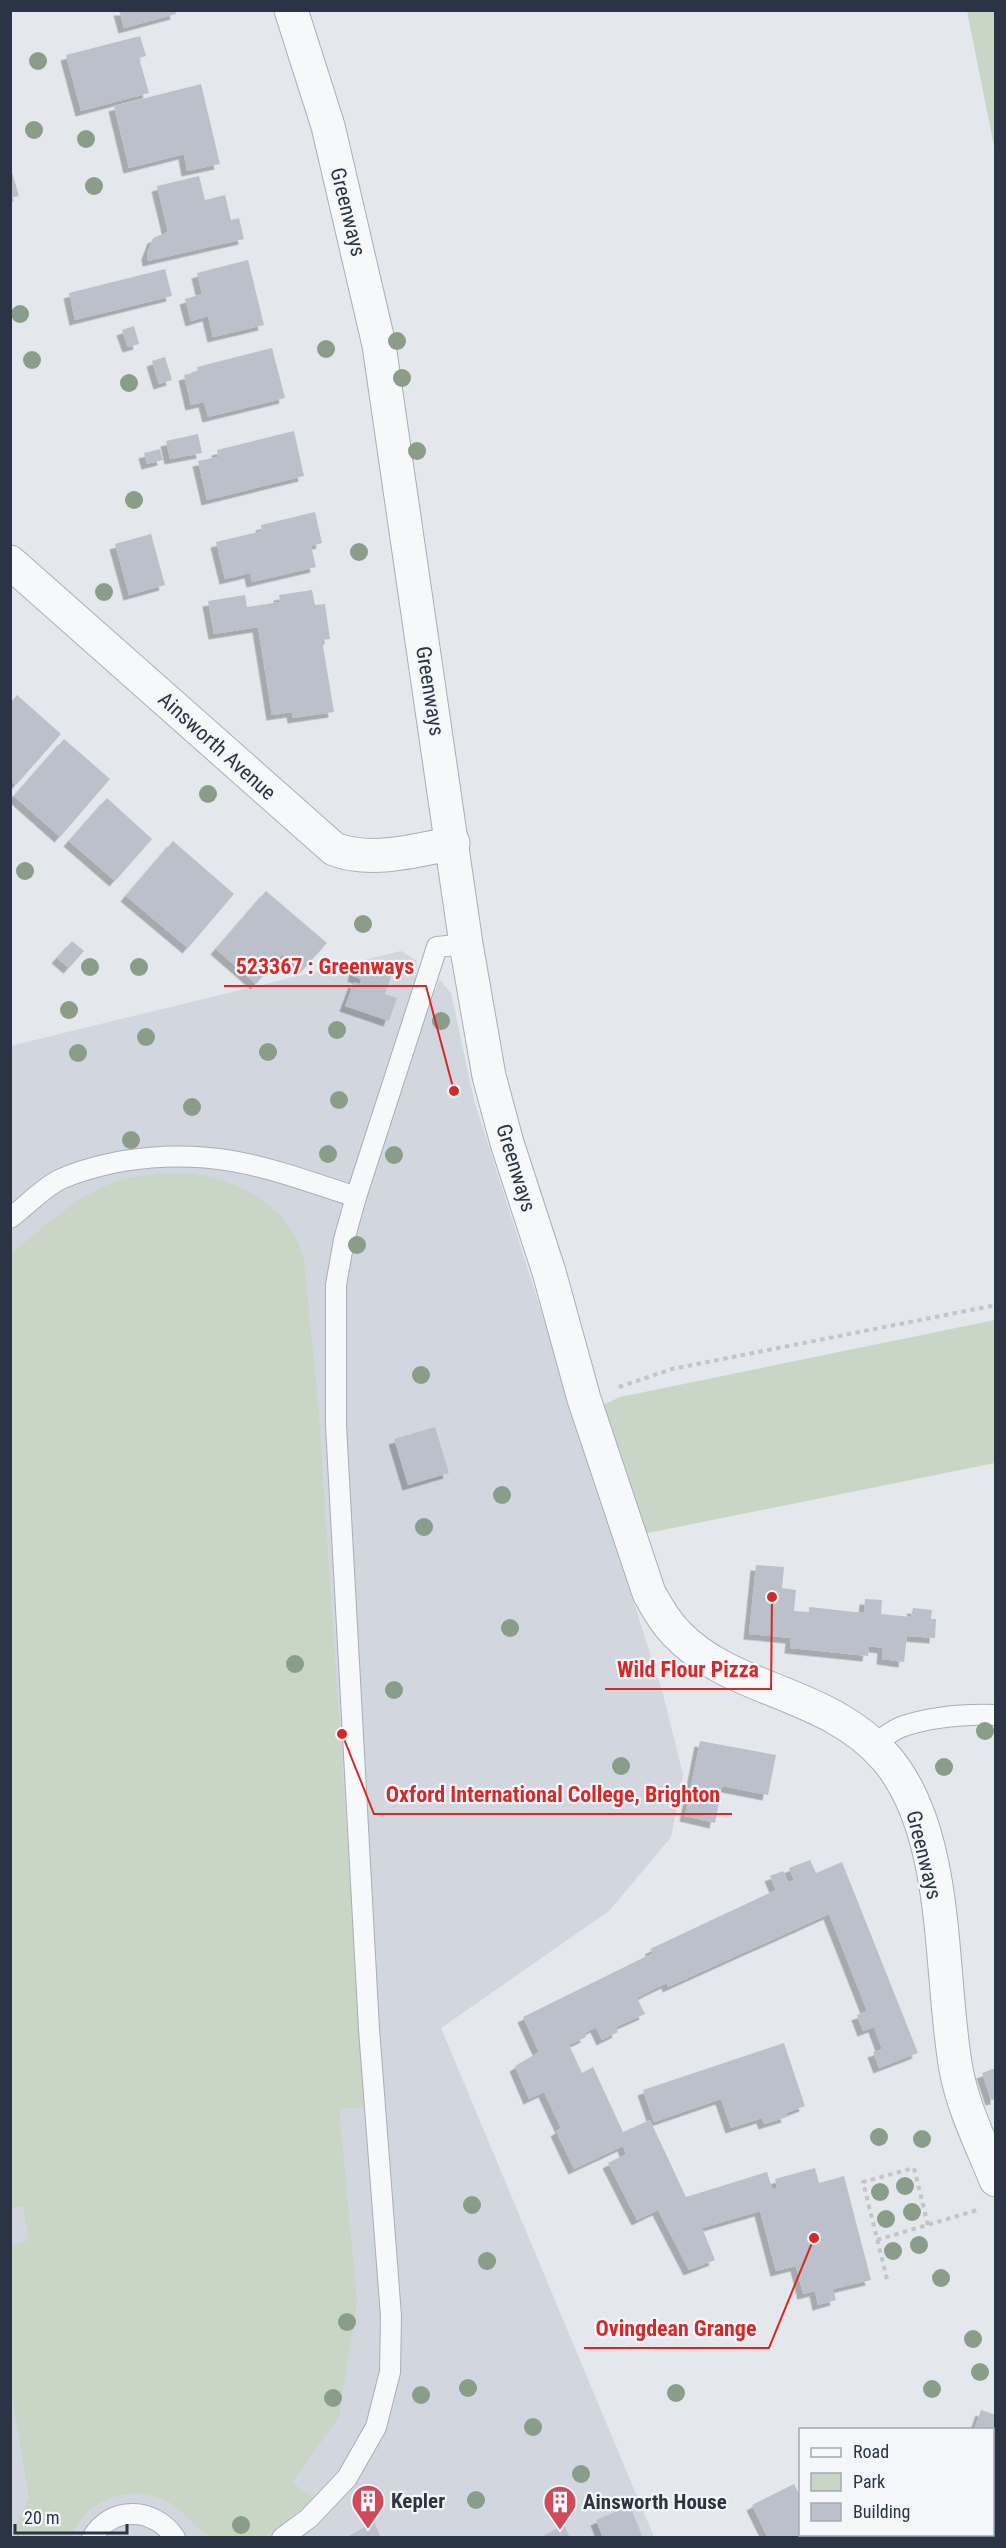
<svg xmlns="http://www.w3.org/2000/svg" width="1006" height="2548" font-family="'Roboto Condensed',sans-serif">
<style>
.built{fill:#d2d6de}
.green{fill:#c9d6c5}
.building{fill:#bbc0ca;filter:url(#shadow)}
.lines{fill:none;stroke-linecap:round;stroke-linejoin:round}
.service-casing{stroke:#a9aeb7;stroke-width:22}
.minor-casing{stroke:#a9aeb7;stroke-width:35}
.tertiary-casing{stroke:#a9aeb7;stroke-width:35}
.path{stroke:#c2c5cb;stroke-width:4;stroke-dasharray:4.5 4.5;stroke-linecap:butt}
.service{stroke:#f7f8fa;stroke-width:20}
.minor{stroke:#f7f8fa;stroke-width:33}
.tertiary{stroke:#f7f8fa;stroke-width:33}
.tree{fill:#899d89}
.labels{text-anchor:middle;stroke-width:4.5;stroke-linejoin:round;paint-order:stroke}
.street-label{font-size:21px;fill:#2b3445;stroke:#f4f6f9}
.poi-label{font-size:21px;font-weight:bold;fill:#2b3445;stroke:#f4f6f9;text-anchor:start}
.leader{fill:none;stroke:#d62828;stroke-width:2}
.callout-dot{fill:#d62828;stroke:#f4f6f9;stroke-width:2}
.callout-label{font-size:22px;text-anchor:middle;font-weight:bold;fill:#d62828;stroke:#f4f6f9;stroke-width:4.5;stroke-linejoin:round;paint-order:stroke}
</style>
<defs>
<filter id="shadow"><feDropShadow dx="-5.5" dy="5.5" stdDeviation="0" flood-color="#0004"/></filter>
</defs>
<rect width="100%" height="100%" fill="#e4e7ec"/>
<!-- built -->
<path class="built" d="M 401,951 L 417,961 L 415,983 L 436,990 L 439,979 L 451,993 L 474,1100 L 663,1694 L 683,1774 L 671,1837 L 609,1911 L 441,2028 L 654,2537 L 11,2537 L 10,1046 Z"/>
<!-- green -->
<g class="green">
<path d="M 967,11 L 995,11 L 995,151 Z"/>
<path d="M 181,1173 C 235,1176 291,1205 304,1261 L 318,1403 L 365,2107 L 339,2109 L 357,2300 L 339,2417 L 292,2483 L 314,2498 L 269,2534 L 262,2537 L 211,2537 C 195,2530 187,2513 172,2504 C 135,2482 86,2497 71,2537 L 11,2537 L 29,2497 L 11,2392 L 11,2246 L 29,2240 L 23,2206 L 11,2208 L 11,1253 C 42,1229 73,1199 109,1184 C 131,1175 157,1174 181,1173 Z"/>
<path d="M 995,1320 L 995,1463 L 643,1534 L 603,1405 L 620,1397 Z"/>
</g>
<!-- building -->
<g class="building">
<path d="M 119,10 L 175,10 L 176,14 L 124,28 Z"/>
<path d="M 140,36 L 146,56 L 139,58 L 149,93 L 81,111 L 66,55 Z"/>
<path d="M 201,84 L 220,164 L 187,171 L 184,154 L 129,168 L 114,106 Z"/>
<path d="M 11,169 L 19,196 L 10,198 L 10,170 Z"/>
<path d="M 199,176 L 205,200 L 225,195 L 231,220 L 239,218 L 244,239 L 148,261 L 147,254 L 153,238 L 168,232 L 157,186 Z"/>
<path d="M 248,260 L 264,325 L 213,337 L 208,316 L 191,321 L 185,299 L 202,294 L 197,273 Z"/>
<path d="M 165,269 L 172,296 L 75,320 L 69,293 Z"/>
<path d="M 134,326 L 139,344 L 128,347 L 122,330 Z"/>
<path d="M 272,348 L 285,398 L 208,417 L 204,402 L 191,405 L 184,375 L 198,372 L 197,367 Z"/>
<path d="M 165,357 L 172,380 L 159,384 L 152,361 Z"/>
<path d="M 294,431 L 304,476 L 207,500 L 198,461 L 218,457 L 217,450 Z"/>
<path d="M 198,434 L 202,453 L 170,459 L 166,441 Z"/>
<path d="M 160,449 L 163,460 L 147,464 L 144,453 Z"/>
<path d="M 315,512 L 322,543 L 311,546 L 316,567 L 252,582 L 250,573 L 225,579 L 216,542 L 262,531 L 261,525 Z"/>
<path d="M 151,534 L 165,585 L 129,595 L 115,544 Z"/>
<path d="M 312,590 L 315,605 L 325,604 L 330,639 L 322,640 L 334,712 L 293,718 L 292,712 L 272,715 L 258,627 L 214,634 L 208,601 L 245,595 L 247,607 L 280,602 L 279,595 Z"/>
<path d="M 17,695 L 61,734 L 16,785 L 10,780 L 10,703 Z"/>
<path d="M 64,739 L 110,779 L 60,837 L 14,796 Z"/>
<path d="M 107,798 L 152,839 L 115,881 L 69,841 Z"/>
<path d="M 173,841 L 234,894 L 188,948 L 126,896 Z"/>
<path d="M 266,891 L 327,943 L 302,971 L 282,954 L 256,984 L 216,949 Z"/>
<path d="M 72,941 L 84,951 L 69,968 L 57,958 Z"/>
<path d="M 368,962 L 393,971 L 385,994 L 397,998 L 389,1021 L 345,1006 L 354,982 L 360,984 L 361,979 L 353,976 L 356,965 L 366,968 Z"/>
<path d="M 435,1427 L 449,1473 L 408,1485 L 394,1439 Z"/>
<path d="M 756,1565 L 784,1567 L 782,1588 L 796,1590 L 794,1611 L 809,1612 L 809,1607 L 864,1613 L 865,1599 L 882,1600 L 881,1614 L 911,1617 L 913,1608 L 932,1610 L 931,1619 L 936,1619 L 935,1638 L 907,1636 L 904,1662 L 882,1659 L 883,1648 L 869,1646 L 868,1656 L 790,1648 L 791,1638 L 749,1634 Z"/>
<path d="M 700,1741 L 776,1755 L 768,1795 L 722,1786 L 715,1823 L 685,1816 Z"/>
<path d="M 810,1860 L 816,1873 L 842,1862 L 918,2053 L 879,2068 L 873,2052 L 882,2049 L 874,2027 L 863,2031 L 857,2015 L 867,2011 L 829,1914 L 668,1987 L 667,1983 L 652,1990 L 637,1998 L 645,2014 L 616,2027 L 618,2032 L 602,2040 L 596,2027 L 585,2033 L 586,2037 L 569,2045 L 582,2073 L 593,2067 L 623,2132 L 650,2120 L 686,2197 L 767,2172 L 772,2189 L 777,2188 L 775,2179 L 815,2168 L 819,2183 L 844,2176 L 871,2280 L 833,2289 L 836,2300 L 818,2305 L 815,2291 L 803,2294 L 796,2266 L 776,2271 L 760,2211 L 702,2228 L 715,2260 L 689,2270 L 658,2210 L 637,2220 L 608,2163 L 626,2154 L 623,2146 L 574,2169 L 556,2131 L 561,2128 L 544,2092 L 529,2099 L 515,2066 L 539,2052 L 523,2017 L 653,1953 L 650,1949 L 776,1890 L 770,1876 L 783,1871 L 788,1882 L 794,1880 L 789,1868 Z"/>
<path d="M 784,2043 L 805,2106 L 786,2113 L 787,2117 L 764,2124 L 762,2118 L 731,2128 L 721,2099 L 654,2122 L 643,2090 Z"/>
<path d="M 996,2068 L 996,2099 L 991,2100 L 982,2073 Z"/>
<path d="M 981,2410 L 996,2415 L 996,2469 L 993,2477 L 992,2430 L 974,2430 Z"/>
<path d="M 794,2484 L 800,2496 L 800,2534 L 856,2534 L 857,2538 L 768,2538 L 752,2505 Z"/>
<path d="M 630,2506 L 643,2538 L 603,2538 L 596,2520 Z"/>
<path d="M 374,2522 L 381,2538 L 345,2538 Z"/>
<path d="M 564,2524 L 570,2538 L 540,2538 Z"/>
<path d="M 887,2534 L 923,2534 L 925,2538 L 881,2538 Z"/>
</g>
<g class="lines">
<!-- service casing -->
<g class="service-casing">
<g id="service">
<path d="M 10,1218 C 25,1207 41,1190 57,1181 C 77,1171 102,1165 123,1161 C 216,1146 270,1169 356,1197"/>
<path d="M 873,1745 C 882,1739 891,1731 901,1727 C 930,1717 965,1714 996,1715"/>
<path d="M 92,2538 C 111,2505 155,2507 175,2538"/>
<path d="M 282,2538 L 309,2518 L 347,2478 L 376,2427 L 390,2372 L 391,2316 L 369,2029 L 336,1425 L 336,1285 L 344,1240 L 356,1197 L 437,947 L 466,944"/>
</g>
</g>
<!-- minor casing -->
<g class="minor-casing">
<path id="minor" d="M 10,562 L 334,849 C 370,863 416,851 453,843"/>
</g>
<!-- tertiary casing -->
<g class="tertiary-casing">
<path id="tertiary" d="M 291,10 L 328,126 L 379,345 L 466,944 L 489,1076 L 507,1143 L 549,1272 L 584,1399 L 649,1593 C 657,1608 665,1622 677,1634 C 733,1693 827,1690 886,1758 C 951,1834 939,1975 956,2069 C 963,2108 981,2143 996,2180"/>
</g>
<!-- path -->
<g class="path">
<path d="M 619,1387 L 672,1369 L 996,1305"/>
<path d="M 877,2240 L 977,2210"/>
<path d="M 887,2279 L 863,2182 L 914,2168 L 928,2225"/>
</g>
<!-- service -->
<use href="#service" class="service"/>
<!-- minor -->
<use href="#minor" class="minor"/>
<!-- tertiary -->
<use href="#tertiary" class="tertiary"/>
</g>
<!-- trees -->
<g class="tree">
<circle cx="38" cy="61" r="9"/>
<circle cx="34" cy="130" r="9"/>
<circle cx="86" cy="139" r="9"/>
<circle cx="94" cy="186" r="9"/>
<circle cx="20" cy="314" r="9"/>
<circle cx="397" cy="341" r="9"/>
<circle cx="326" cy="349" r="9"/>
<circle cx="32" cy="360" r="9"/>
<circle cx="402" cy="378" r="9"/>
<circle cx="129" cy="383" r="9"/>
<circle cx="417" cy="451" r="9"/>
<circle cx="134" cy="500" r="9"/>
<circle cx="359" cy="552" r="9"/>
<circle cx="104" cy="592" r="9"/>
<circle cx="208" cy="794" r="9"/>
<circle cx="25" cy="871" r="9"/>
<circle cx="363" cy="924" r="9"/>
<circle cx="90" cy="967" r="9"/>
<circle cx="139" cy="967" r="9"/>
<circle cx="69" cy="1010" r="9"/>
<circle cx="441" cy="1021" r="9"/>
<circle cx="337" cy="1030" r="9"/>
<circle cx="146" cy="1037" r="9"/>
<circle cx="268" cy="1052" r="9"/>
<circle cx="78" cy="1053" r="9"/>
<circle cx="339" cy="1100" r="9"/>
<circle cx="192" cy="1107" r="9"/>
<circle cx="131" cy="1140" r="9"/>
<circle cx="328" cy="1154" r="9"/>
<circle cx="394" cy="1155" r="9"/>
<circle cx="357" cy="1245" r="9"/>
<circle cx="421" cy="1375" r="9"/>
<circle cx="502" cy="1495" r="9"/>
<circle cx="424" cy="1527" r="9"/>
<circle cx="510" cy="1628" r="9"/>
<circle cx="295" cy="1664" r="9"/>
<circle cx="394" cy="1690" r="9"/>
<circle cx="985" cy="1731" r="9"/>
<circle cx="621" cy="1766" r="9"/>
<circle cx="944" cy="1767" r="9"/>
<circle cx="879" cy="2137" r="9"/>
<circle cx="922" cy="2139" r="9"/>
<circle cx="905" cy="2186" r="9"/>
<circle cx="880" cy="2192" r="9"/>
<circle cx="472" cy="2205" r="9"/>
<circle cx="912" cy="2212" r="9"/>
<circle cx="886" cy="2219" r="9"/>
<circle cx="919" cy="2245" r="9"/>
<circle cx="893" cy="2251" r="9"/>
<circle cx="487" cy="2261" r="9"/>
<circle cx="941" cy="2278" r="9"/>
<circle cx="347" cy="2322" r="9"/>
<circle cx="973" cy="2339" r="9"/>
<circle cx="980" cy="2372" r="9"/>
<circle cx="468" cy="2388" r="9"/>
<circle cx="932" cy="2389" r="9"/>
<circle cx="676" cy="2393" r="9"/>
<circle cx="421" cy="2395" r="9"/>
<circle cx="333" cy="2398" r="9"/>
<circle cx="533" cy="2427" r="9"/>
<circle cx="581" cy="2474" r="9"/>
<circle cx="476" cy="2500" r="9"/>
<circle cx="241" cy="2525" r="9"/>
</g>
<!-- icons -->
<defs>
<g id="building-pin" transform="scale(1.725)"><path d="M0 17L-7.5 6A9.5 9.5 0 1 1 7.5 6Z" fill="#d1495b" stroke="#f4f6f9"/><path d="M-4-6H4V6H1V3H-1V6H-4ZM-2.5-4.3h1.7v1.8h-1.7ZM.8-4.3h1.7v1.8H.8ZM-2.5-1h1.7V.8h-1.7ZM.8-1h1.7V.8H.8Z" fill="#fff"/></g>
</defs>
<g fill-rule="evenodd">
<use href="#building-pin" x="368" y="2501"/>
<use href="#building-pin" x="560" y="2502"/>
</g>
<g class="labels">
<!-- street labels -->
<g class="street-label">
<text transform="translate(348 212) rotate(76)" y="7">Greenways</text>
<text transform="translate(430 691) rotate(81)" y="7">Greenways</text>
<text transform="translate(217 746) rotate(42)" y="7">Ainsworth Avenue</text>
<text transform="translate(516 1168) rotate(73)" y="7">Greenways</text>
<text transform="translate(924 1855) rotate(76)" y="7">Greenways</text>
</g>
<!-- poi labels -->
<g class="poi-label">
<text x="391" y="2508">Kepler</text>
<text x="583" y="2509">Ainsworth House</text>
</g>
</g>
<!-- callouts -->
<path class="leader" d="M454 1091L426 986H224M772 1597L771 1689H605M342 1734L374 1814H732M814 2238L769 2348H584"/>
<g class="callout-dot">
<circle cx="454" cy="1091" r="6"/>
<circle cx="772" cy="1597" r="6"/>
<circle cx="342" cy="1734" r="6"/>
<circle cx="814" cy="2238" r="6"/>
</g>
<g class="callout-label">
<text x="325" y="974">523367 : Greenways</text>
<text x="688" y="1677">Wild Flour Pizza</text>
<text x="553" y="1802">Oxford International College, Brighton</text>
<text x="676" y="2336">Ovingdean Grange</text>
</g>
<!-- border -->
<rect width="1006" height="2548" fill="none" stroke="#2b3445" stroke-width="24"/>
<!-- legend -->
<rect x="799" y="2428" width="195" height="108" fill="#f4f6f9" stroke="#a4a8b1" stroke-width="1.5"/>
<rect x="811" y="2448" width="30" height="9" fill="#f7f8fa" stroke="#a4a8b1" stroke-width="1.5"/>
<text x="853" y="2458" font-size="18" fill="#2b3445">Road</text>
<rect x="811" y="2473" width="30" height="18" fill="#c9d6c5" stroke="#a4a8b1" stroke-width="1.5"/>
<text x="853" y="2488" font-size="18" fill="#2b3445">Park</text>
<rect x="811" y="2503" width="30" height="18" fill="#bbc0ca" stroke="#a4a8b1" stroke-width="1.5"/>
<text x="853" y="2518" font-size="18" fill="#2b3445">Building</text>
<!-- scale -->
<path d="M15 2524v9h112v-9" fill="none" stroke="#2b3445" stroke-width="3"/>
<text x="24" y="2524" font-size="18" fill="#2b3445" stroke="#f4f6f9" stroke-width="4.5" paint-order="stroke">20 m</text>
</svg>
